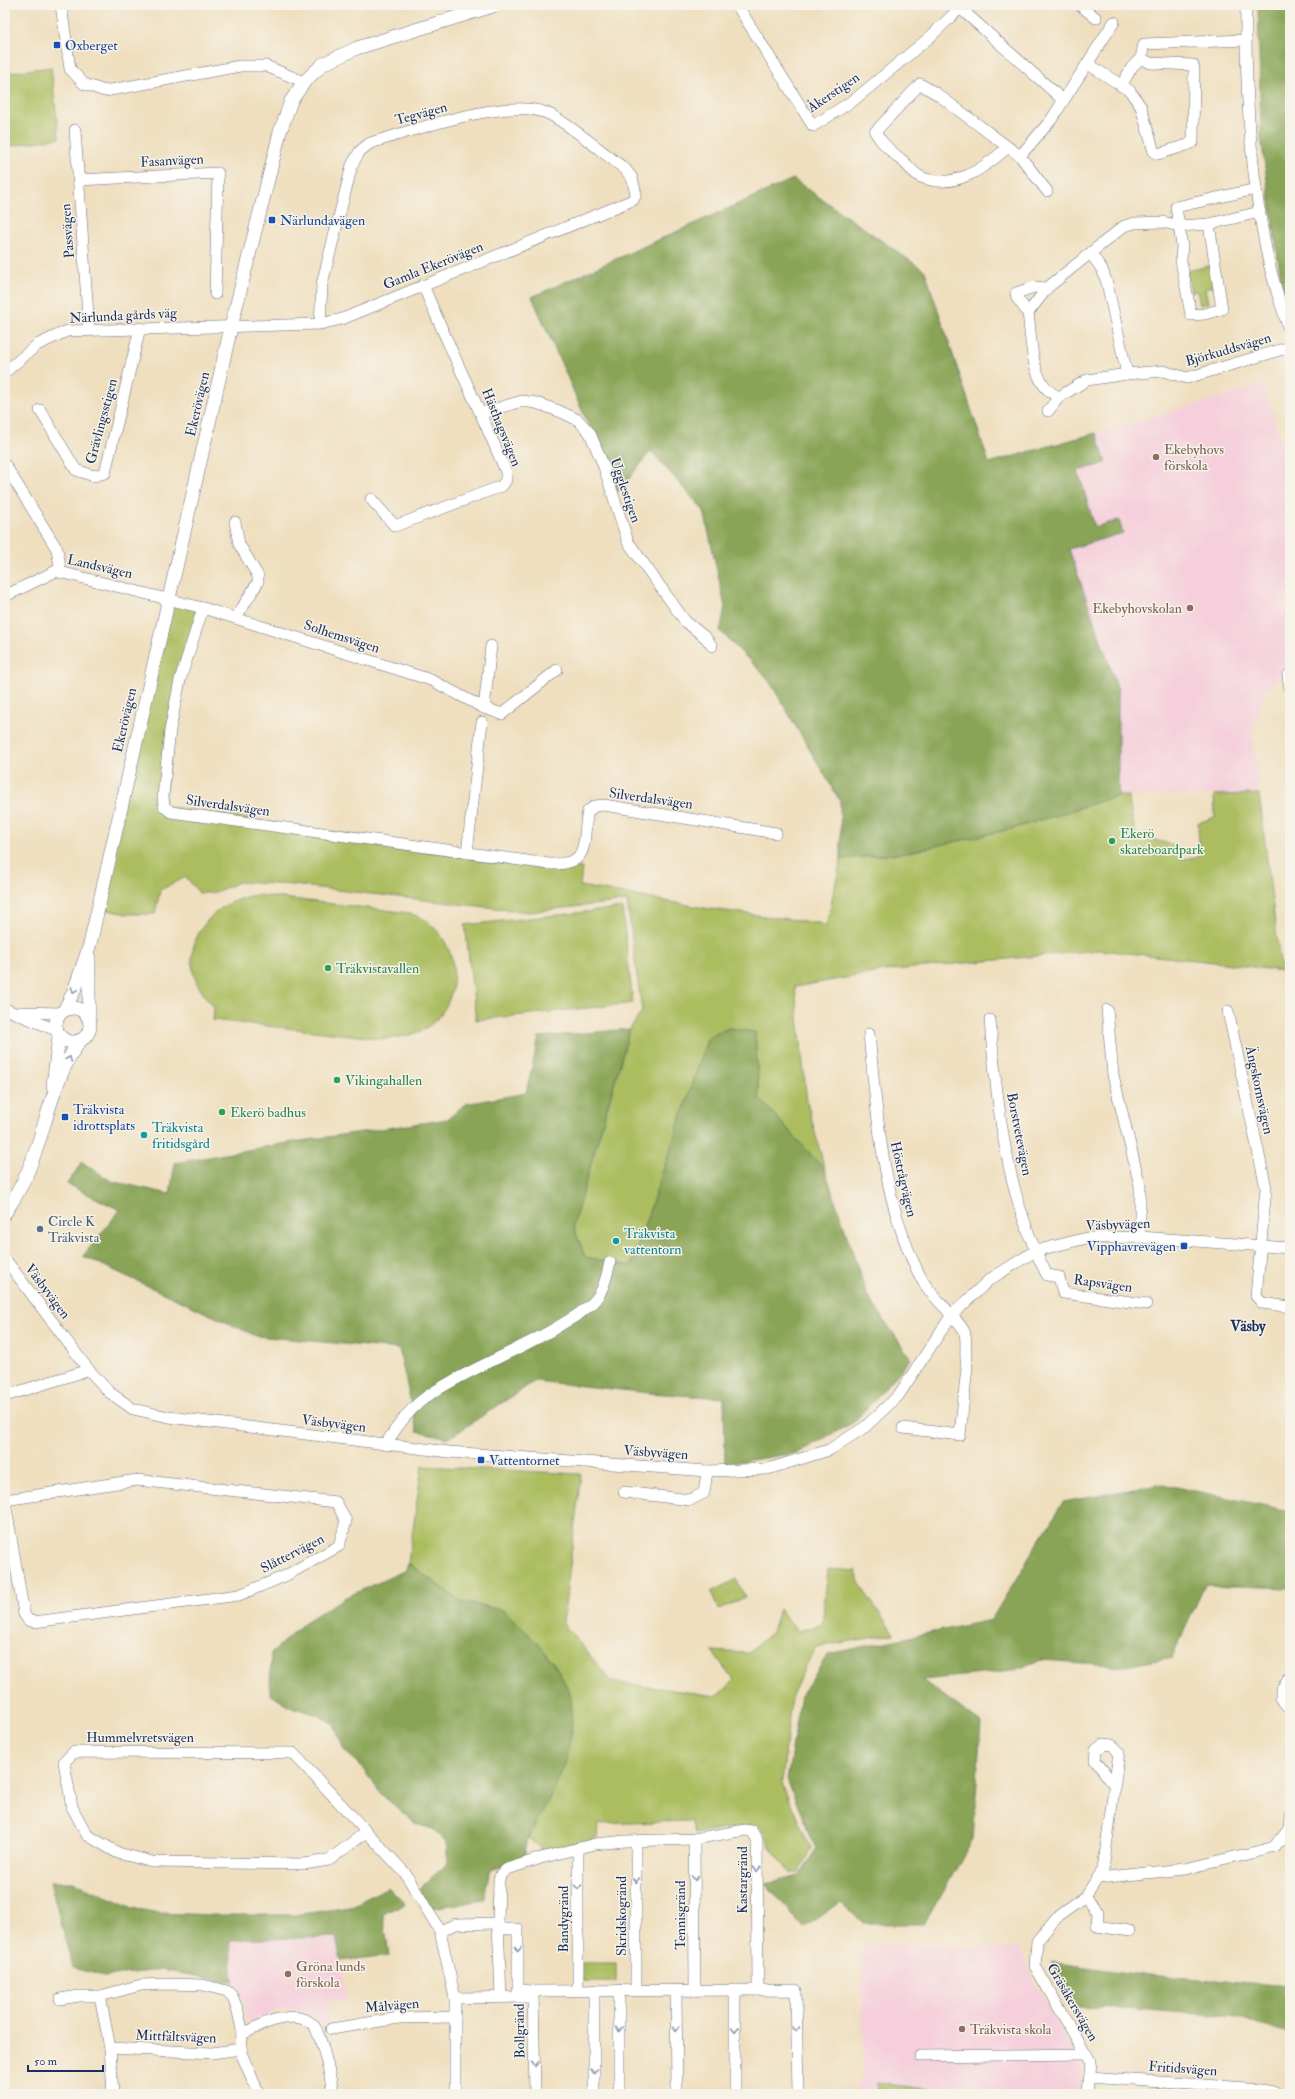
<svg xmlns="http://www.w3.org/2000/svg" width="1295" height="2099" font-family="'IM FELL Double Pica',serif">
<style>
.built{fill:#f5cfdb}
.green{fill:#acbd60;stroke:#64765f}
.forest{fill:#89a456;stroke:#526a5a}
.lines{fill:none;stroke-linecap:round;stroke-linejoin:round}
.minor-casing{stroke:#656d80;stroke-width:12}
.major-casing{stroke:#656d80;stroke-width:14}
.minor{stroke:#fff;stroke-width:11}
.major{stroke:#fff;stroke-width:13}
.oneway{stroke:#8d97ae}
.transit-dot{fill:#1a4fb4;stroke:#f7f3e8;stroke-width:1.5}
.education-dot{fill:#8d6e63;stroke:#f7f3e8;stroke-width:1.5}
.leisure-dot{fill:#2e9e5b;stroke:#f7f3e8;stroke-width:1.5}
.culture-dot{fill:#0f9aa8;stroke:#f7f3e8;stroke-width:1.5}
.service-dot{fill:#5c6f8a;stroke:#f7f3e8;stroke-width:1.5}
.labels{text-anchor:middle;stroke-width:3;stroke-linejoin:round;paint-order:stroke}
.transit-label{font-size:14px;fill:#164399;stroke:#f7f3e8;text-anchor:start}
.street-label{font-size:14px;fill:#1b2f5e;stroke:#f7f3e8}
.education-label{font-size:14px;fill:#785e54;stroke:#f7f3e8;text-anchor:start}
.leisure-label{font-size:14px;fill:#27864d;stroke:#f7f3e8;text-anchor:start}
.culture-label{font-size:14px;fill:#0d838f;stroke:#f7f3e8;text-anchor:start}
.service-label{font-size:14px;fill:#4e5e75;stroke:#f7f3e8;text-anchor:start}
.neighbourhood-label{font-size:15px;font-weight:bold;fill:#1b2f5e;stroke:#f7f3e8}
</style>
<rect width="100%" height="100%" fill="#f7f3e8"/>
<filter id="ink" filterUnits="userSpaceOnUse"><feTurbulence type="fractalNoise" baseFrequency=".025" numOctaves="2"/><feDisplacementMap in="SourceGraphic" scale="8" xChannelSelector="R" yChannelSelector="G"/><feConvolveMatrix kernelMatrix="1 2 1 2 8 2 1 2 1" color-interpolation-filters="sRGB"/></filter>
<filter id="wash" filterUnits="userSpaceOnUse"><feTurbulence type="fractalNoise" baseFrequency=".012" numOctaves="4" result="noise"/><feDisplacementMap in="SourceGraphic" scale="16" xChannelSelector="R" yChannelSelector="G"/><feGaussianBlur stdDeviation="0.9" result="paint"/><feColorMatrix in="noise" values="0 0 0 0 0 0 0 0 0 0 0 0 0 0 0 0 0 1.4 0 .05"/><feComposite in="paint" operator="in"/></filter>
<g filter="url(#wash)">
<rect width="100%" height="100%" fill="#efdfbf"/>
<!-- built -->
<g class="built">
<path d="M 1263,385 L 1290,471 L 1290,668 L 1276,678 L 1263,695 L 1252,732 L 1259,794 L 1118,796 L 1118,690 L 1068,549 L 1123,533 L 1095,528 L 1078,471 L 1106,463 L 1096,433 Z"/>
<path d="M 336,1937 L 347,2000 L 327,2002 L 329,2022 L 322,2023 L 319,2018 L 299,2010 L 280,2009 L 268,2014 L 255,2024 L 247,2021 L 243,1998 L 233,1982 L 230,1940 Z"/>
<path d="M 862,1944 L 1020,1949 L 1038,1989 L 1083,2069 L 1080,2094 L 853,2094 L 863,2072 Z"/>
</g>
<!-- green -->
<g class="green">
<path d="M 51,67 L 59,138 L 5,147 L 5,73 Z"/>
<path d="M 1213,265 L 1217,286 L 1205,288 L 1208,303 L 1200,305 L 1197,291 L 1191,292 L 1187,271 Z"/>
<path d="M 168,598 L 203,608 L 180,680 L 164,806 L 467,853 L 582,868 L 580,886 L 710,909 L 819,923 L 826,927 L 841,859 L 905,853 L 1015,828 L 1118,796 L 1128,796 L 1135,832 L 1139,836 L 1174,845 L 1178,859 L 1194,858 L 1199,853 L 1198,823 L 1215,817 L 1214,795 L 1259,794 L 1281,971 L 1223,963 L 1099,950 L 884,971 L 795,987 L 807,1102 L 825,1170 L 759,1098 L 755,1032 L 708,1037 L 631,1266 L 585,1257 L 573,1225 L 630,1029 L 642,1011 L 627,901 L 529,912 L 293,885 L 239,882 L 213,893 L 199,893 L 186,877 L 160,890 L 155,914 L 126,914 L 98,908 Z"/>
<path d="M 257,895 L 410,913 C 416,916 424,918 429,923 C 463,951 462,1004 425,1029 C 413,1036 399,1037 386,1039 L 213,1020 L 214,1007 C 206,998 199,989 195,978 C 181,937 217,899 257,895 Z"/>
<path d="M 622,908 L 633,1003 L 476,1020 L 465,925 Z"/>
<path d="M 422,1466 L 581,1474 L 563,1623 L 612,1682 L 717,1696 L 734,1680 L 712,1651 L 748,1653 L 772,1632 L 779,1609 L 798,1631 L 822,1624 L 828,1569 L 856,1571 L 860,1585 L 894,1634 L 816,1647 L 805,1667 L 791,1698 L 782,1784 L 811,1849 L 798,1873 L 790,1873 L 770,1847 L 760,1826 L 744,1826 L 695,1834 L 691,1821 L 598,1824 L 597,1838 L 545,1852 L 528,1838 L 555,1788 L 559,1671 L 537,1642 L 504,1611 L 481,1605 L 463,1603 L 408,1563 Z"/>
<path d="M 736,1579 L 745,1597 L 719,1610 L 711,1592 Z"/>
<rect x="582" y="1963" width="34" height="18"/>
<path d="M 877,2083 L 943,2091 L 942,2094 L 876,2094 Z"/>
</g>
<!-- forest -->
<g class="forest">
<path d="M 1258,5 L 1290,5 L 1290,320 L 1283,294 L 1261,138 Z"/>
<path d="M 793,179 L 925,271 L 989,463 L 1096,433 L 1106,463 L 1078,471 L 1095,527 L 1119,520 L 1123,533 L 1069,549 L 1118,690 L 1118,796 L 1015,828 L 905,853 L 841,859 L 840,801 L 768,679 L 720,631 L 725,607 L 704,511 L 651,451 L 618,492 L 532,297 Z"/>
<path d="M 729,1028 L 755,1032 L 759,1098 L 825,1170 L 867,1295 L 911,1359 L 854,1422 L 797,1453 L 725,1464 L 724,1398 L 649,1393 L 535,1381 L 449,1438 L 417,1431 L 399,1349 L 256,1336 L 83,1256 L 120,1210 L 67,1184 L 82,1162 L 111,1181 L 170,1194 L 175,1163 L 281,1144 L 448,1119 L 465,1104 L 526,1093 L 539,1037 L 630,1029 L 573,1225 L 585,1257 L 631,1266 L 708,1037 Z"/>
<path d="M 1162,1484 L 1290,1511 L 1290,1588 L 1205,1585 L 1172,1657 L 1126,1666 L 1041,1660 L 1012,1671 L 922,1680 L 981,1723 L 973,1840 L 924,1924 L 863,1924 L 841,1902 L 804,1928 L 766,1884 L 799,1876 L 816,1849 L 787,1780 L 801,1696 L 828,1654 L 991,1620 L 1063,1502 Z"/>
<path d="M 408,1563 L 463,1603 L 481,1605 L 504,1611 L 537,1642 L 559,1671 L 571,1696 L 572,1730 L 565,1764 L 555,1788 L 528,1838 L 524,1859 L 491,1870 L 486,1885 L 485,1900 L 429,1908 L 419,1889 L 448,1863 L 446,1843 L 433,1829 L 416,1824 L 381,1794 L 363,1769 L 344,1750 L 334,1724 L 318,1715 L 288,1706 L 270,1694 L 271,1653 L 305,1622 L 344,1598 L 406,1570 Z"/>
<path d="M 50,1882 L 73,1882 L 133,1908 L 159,1913 L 214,1915 L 295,1915 L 350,1907 L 388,1887 L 405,1904 L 383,1914 L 389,1955 L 341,1961 L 336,1937 L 230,1940 L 233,1982 L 161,1970 L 104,1976 L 73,1968 Z"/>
<path d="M 1050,1962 L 1135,1974 L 1290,1986 L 1290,2035 L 1237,2017 L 1122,2008 L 1074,2007 Z"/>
</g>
</g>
<g filter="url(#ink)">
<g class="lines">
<!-- minor casing -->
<g class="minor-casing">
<g id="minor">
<path d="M 61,5 L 70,69 L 84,84 L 105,91 L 240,66 L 266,66 L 304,82"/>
<path d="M 737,5 L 813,126 L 854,100 L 930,37 L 963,5"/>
<path d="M 1080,5 L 1096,18"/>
<path d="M 1246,5 C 1245,88 1250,172 1267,254 C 1272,280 1282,307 1290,333"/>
<path d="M 960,8 L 1063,100"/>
<path d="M 1088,64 L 1130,91 L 1141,107 L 1154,152 L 1158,154 L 1187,145 L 1193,142 L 1194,69 L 1193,65 L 1150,63 L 1141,58 L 1144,44 L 1246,40"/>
<path d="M 1121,86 L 1132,67 L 1141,58"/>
<path d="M 75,130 L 89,330"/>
<path d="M 1007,148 C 984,168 954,191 921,177 C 915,175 908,166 903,161 C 892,152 882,144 875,132 L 920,84 L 937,94 L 1020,156 L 1051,120 L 1114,22"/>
<path d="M 1020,156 L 1047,191"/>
<path d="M 78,180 L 218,173 L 215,294"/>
<path d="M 1260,212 L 1209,224 L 1179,226 L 1163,222 L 1135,223 L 1124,226 L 1047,288 L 1028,313 C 1032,339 1029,385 1059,397 L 1087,380 L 1127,374 L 1163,371 L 1187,378 L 1290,347"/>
<path d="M 1209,224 L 1222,309 L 1205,314 L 1191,315 L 1181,261 L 1182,246 L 1176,207 L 1256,189"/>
<path d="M 1091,254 L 1102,269 L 1107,283 L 1127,374"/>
<path d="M 1028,313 L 1017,298 L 1016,293 L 1034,287 L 1047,288"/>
<path d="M 5,372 L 37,345 L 67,331 L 320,324 L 342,319 L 633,200 L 636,194 L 632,178 L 625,169 C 602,152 577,130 551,115 C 514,94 412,131 370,143 L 360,151 L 352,165 L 322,284 L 320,324"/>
<path d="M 40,410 L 76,470 L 94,476 L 105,473 L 140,328"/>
<path d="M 1048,411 L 1059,397"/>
<path d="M 482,413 L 522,401 L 536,403 L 559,411 L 578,420 L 590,433 L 604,467 L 628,542 L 685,621 L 706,638 L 712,646"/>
<path d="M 5,465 L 57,549 L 61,573"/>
<path d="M 371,499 L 395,526 L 502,486 L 506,480 L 506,472 C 480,409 449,348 423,285"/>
<path d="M 235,522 L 239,544 L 258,576 L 258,582 L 236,618"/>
<path d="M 5,596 L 56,571 L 203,608 L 431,680 L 484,708 L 502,714 L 557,670"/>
<path d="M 203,608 L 180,680 L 170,730 L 163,796 L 164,806 L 171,812 L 549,864 C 593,865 581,843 588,811 L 595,806 L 604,805 L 776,833"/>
<path d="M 1290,675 L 1288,676 L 1290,689"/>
<path d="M 484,708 L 491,646"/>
<path d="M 467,853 L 482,722"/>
<path d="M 5,1009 L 56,1030"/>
<path d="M 1107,1010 L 1113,1075 L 1140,1186 L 1140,1237"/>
<path d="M 1228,1011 L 1266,1188 L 1256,1296 L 1262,1303 L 1290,1307"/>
<path d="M 20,1012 L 60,1013"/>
<path d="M 990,1020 C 997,1106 1006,1196 1047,1275 L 1059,1277 L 1063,1293 L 1146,1304"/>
<path d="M 869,1034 C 877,1116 882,1199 919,1274 C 929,1296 952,1311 964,1331 C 968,1338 964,1357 967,1367 L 960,1435 L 903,1428"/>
<path d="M 5,1259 L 88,1369 L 109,1392 L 133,1409 L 169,1417 L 449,1452 L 707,1471 L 768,1469 L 829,1450 L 865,1427 L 898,1396 L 951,1316 L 989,1280 L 1035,1251 L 1087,1238 L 1140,1237 L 1290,1248"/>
<path d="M 5,1396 L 79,1373 L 88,1369"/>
<path d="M 385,1445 C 398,1425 411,1406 432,1393 C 473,1367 518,1351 559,1326 C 572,1318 586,1311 596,1299 C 604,1289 607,1275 610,1262"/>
<path d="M 624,1492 L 690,1500 L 704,1493 L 707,1471"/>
<path d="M 5,1500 L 137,1480 L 336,1502 L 346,1521 L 339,1546 L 285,1576 L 239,1595 L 34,1622 L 28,1620 L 24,1614 L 5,1502"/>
<path d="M 1290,1682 L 1288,1681 L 1281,1689 L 1281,1698 L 1290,1708"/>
<path d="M 366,1832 L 329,1860 L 304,1864 L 153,1862 L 118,1853 L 87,1835 L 72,1807 L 64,1762 L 74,1752 L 293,1753 L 405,1873 L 440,1931 L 455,1998 L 455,2094"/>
<path d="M 694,1839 L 695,1990"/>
<path d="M 636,1841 L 636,1990"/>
<path d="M 578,1848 L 578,1990"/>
<path d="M 1098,1878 L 1185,1869 L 1275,1847 L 1289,1829 L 1290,1814"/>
<path d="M 1085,1897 L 1098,1912 L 1097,1926 L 1129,1931"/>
<path d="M 498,1929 L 518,1929 L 518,1990 L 533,1991 L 535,2094"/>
<path d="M 440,1931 L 456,1924 L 498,1923"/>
<path d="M 619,1990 L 619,2094"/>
<path d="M 676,1990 L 677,2094"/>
<path d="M 533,1991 L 796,1990 L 798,2094"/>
<path d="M 100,1996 L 110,2048 L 113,2094"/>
<path d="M 501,1997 L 498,1923 L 499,1879 L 501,1874 L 507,1869 L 541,1858 L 595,1844 L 626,1841 L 694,1839 L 745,1830 L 752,1831 L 757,1839 L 758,1990"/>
<path d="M 455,1998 L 529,1997"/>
<path d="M 60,1999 L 79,1996 L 100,1996 L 141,1985 L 167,1984 L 203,1985 L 227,1991 L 232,1996 L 237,2008 L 242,2029 L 241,2053 L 259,2094"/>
<path d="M 331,2029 L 399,2018 L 455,2017"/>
<path d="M 242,2034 C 257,2028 269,2019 285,2018 C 295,2016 307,2018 314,2026 C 322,2037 331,2079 333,2094"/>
<path d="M 110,2048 L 212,2053 L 241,2049"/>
<path d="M 920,2056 L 1086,2054"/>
<path d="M 1089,2077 L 1261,2089 L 1275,2094"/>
<path d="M 594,2094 L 594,1990"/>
<path d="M 735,2094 L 735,1990"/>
<path d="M 1087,2094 L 1090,2062 L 1035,1966 L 1037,1941 L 1057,1917 L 1085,1897 L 1103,1870 L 1119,1752 L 1112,1745 L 1104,1744 L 1096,1750 L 1095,1760 L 1114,1785"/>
</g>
</g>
<!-- major casing -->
<g class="major-casing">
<g id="major">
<circle cx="73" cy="1025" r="17"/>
<path d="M 65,1009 L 74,991 L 90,944 L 231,327 L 280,132 L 291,101 L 304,82 L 323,64 L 357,48 L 496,5"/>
<path d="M 89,1018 L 89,958"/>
<path d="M 53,1086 L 59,1036"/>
<path d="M 5,1213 C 15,1198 26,1178 32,1161 C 47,1122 54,1076 80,1041"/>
</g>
</g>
<!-- minor -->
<use href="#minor" class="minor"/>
<!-- major -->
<use href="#major" class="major"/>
</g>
<!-- one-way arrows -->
<defs><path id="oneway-chevron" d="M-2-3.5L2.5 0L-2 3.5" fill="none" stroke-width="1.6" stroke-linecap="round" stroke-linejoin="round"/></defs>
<g class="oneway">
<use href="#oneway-chevron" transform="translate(74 990) rotate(110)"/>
<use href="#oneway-chevron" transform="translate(69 1059) rotate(-67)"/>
<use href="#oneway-chevron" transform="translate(757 1869) rotate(90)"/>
<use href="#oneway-chevron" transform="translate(695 1878) rotate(90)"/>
<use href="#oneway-chevron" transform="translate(636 1880) rotate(90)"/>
<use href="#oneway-chevron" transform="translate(578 1887) rotate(90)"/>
<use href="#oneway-chevron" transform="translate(518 1949) rotate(89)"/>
<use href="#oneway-chevron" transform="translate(619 2029) rotate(90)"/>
<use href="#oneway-chevron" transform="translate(676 2029) rotate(89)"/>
<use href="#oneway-chevron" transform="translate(735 2029) rotate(90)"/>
<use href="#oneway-chevron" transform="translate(796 2029) rotate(89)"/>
<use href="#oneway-chevron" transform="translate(535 2064) rotate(89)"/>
<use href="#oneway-chevron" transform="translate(594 2071) rotate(90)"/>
</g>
</g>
<!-- markers -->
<g class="transit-dot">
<rect x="53" y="41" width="8" height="8" rx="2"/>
<rect x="268" y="216" width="8" height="8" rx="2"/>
<rect x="61" y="1113" width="8" height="8" rx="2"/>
<rect x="1180" y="1242" width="8" height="8" rx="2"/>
<rect x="477" y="1456" width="8" height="8" rx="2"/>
</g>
<g class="education-dot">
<circle cx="1156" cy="457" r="4"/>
<circle cx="1190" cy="608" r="4"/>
<circle cx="288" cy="1974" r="4"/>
<circle cx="962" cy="2029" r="4"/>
</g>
<g class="leisure-dot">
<circle cx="1112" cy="841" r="4"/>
<circle cx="328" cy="968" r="4"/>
<circle cx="337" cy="1080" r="4"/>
<circle cx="222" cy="1112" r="4"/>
</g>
<g class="culture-dot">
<circle cx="144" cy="1135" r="4"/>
<circle cx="616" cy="1241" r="4"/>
</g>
<circle class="service-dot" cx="40" cy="1229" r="4"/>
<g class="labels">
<!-- transit labels -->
<g class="transit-label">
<text x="65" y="50">Oxberget</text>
<text x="280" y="225">Närlundavägen</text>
<text x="73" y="1114">Träkvista<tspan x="73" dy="16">idrottsplats</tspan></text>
<text x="1176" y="1251" text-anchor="end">Vipphavrevägen</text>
<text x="489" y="1465">Vattentornet</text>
</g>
<!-- street labels -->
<g class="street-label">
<text transform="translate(833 92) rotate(-34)" y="5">Åkerstigen</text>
<text transform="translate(421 113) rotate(-15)" y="5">Tegvägen</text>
<text transform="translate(172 160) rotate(-3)" y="5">Fasanvägen</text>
<text transform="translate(67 231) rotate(-94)" y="5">Passvägen</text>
<text transform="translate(433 265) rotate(-22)" y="5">Gamla Ekerövägen</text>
<text transform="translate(123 315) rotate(-3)" y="5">Närlunda gårds väg</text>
<text transform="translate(1228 349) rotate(-16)" y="5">Björkuddsvägen</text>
<text transform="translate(197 404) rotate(-77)" y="5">Ekerövägen</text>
<text transform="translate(101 421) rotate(-75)" y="5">Grävlingsstigen</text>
<text transform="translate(502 427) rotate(68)" y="5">Hästhagsvägen</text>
<text transform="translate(626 490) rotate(71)" y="5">Ugglestigen</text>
<text transform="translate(100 566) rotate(13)" y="5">Landsvägen</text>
<text transform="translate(342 636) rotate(18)" y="5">Solhemsvägen</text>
<text transform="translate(124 720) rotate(-77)" y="5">Ekerövägen</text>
<text transform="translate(651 798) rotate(8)" y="5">Silverdalsvägen</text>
<text transform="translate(228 805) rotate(8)" y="5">Silverdalsvägen</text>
<text transform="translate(1260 1090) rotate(78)" y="5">Ängskornsvägen</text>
<text transform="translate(1020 1134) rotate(79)" y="5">Borstvetevägen</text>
<text transform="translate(904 1179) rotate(77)" y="5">Höstrågvägen</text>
<text transform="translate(1118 1224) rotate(-2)" y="5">Väsbyvägen</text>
<text transform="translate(1103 1283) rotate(8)" y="5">Rapsvägen</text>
<text transform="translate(48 1291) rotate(53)" y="5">Väsbyvägen</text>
<text transform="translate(334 1423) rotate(7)" y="5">Väsbyvägen</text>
<text transform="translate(656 1452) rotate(4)" y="5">Väsbyvägen</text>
<text transform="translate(292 1553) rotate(-27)" y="5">Slåttervägen</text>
<text x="140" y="1742">Hummelvretsvägen</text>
<text transform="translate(742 1880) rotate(-90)" y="5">Kastargränd</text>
<text transform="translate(680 1915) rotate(-90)" y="5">Tennisgränd</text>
<text transform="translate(621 1916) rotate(-90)" y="5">Skridskogränd</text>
<text transform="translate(563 1919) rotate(-90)" y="5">Bandygränd</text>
<text transform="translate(1073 2002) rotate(60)" y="5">Gräsåkersvägen</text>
<text transform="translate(392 2005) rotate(-5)" y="5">Målvägen</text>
<text transform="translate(519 2031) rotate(-91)" y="5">Bollgränd</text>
<text transform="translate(176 2036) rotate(2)" y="5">Mittfältsvägen</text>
<text transform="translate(1183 2068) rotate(4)" y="5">Fritidsvägen</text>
</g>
<!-- education labels -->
<g class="education-label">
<text x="1164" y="454">Ekebyhovs<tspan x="1164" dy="16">förskola</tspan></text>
<text x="1182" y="613" text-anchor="end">Ekebyhovskolan</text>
<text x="296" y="1971">Gröna lunds<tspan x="296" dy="16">förskola</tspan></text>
<text x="970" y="2034">Träkvista skola</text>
</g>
<!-- leisure labels -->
<g class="leisure-label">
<text x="1120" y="838">Ekerö<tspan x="1120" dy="16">skateboardpark</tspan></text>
<text x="336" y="973">Träkvistavallen</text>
<text x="345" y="1085">Vikingahallen</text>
<text x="230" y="1117">Ekerö badhus</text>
</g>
<!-- culture labels -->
<g class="culture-label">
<text x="152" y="1132">Träkvista<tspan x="152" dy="16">fritidsgård</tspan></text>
<text x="624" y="1238">Träkvista<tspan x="624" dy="16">vattentorn</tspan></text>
</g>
<!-- service labels -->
<g class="service-label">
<text x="48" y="1226">Circle K<tspan x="48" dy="16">Träkvista</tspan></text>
</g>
<!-- neighbourhood labels -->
<g class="neighbourhood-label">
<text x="1248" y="1331">Väsby</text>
</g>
</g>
<!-- margin -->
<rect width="1295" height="2099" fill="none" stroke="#f7f3e8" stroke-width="20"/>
<!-- scale -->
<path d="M28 2065v6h75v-6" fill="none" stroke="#1b2f5e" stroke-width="2"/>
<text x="34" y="2065" font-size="12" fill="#1b2f5e" stroke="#f7f3e8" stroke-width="3" paint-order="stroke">50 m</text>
</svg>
